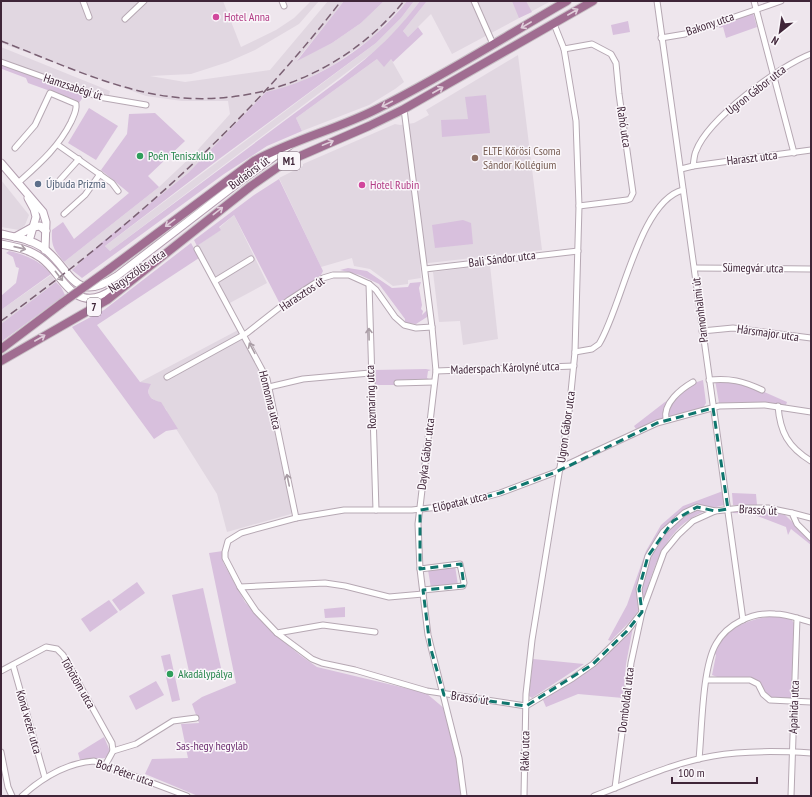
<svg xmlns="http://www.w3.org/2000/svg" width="812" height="797" font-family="'PT Sans Narrow',sans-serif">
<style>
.built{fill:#e1d7e1}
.green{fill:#d8c0dd}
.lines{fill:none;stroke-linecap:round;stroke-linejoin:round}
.stream{stroke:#cf92a4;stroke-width:1.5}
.street-casing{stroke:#b6a8b3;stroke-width:7}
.secondary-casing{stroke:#b39eaf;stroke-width:9}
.primary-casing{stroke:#c9c2c7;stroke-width:10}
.street{stroke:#fff;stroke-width:5}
.secondary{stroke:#fff;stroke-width:7}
.primary{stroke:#a06d91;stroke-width:8}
.rail{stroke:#7a6073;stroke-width:1.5;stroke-dasharray:8 4;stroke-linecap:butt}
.primary-bridge-casing{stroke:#c9c2c7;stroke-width:10;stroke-linecap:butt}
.primary-bridge{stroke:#a06d91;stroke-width:8}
.oneway{stroke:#dfcdda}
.oneway2{stroke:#a99da5}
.marked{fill:none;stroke:#0f766e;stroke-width:3;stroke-dasharray:8 5;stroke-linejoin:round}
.hotel-dot{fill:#d1479c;stroke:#faf6fa;stroke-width:1.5}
.leisure-dot{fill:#2e9e5b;stroke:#faf6fa;stroke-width:1.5}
.education-dot{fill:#8d6e63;stroke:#faf6fa;stroke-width:1.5}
.service-dot{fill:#5c6f8a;stroke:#faf6fa;stroke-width:1.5}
.labels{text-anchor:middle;stroke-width:3;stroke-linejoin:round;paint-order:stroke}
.shield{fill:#faf6fa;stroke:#776472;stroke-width:1}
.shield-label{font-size:11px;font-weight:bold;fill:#3f2538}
.hotel-label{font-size:12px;fill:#b23c85;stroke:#faf6fa;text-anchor:start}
.street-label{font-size:12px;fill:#3f2538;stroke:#faf6fa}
.education-label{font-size:12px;fill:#785e54;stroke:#faf6fa;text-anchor:start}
.leisure-label{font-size:12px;fill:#27864d;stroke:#faf6fa;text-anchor:start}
.service-label{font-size:12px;fill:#4e5e75;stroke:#faf6fa;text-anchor:start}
.park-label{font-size:12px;fill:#6f3273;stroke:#faf6fa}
</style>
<rect width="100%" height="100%" fill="#eee6ed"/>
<!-- built -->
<g class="built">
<path d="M 1,1 L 223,1 L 241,47 L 276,30 L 294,18 L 311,1 L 319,1 L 299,24 L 255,50 L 228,62 L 191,74 L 150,76 L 185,82 L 270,70 L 328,1 L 344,1 L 297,60 L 332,43 L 361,23 L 384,1 L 407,1 L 372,38 L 335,64 L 303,81 L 282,89 L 266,92 L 188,173 L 102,242 L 72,270 L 64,262 L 159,187 L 194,154 L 230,114 L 228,101 L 182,101 L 146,96 L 1,43 Z"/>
<path d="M 414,1 L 420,1 L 400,27 L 379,48 L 110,251 L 105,246 L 376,43 L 401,18 Z"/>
<path d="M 427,1 L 551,1 L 452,54 L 431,14 L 408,37 L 403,31 Z"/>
<path d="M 1,47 L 110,91 L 109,95 L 93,92 L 1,59 Z"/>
<path d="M 518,55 L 542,250 L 420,264 L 421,278 L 408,280 L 408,284 L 393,286 L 370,269 L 354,266 L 352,258 L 321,267 L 279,178 L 303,166 L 303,164 L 395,124 L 400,125 L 414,123 L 429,115 L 426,110 Z"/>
<path d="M 377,59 L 391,59 L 404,82 L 395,89 L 369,105 L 302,131 L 296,118 Z"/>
<path d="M 1,180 L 29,215 L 25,225 L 19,230 L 1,227 Z"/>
<path d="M 234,215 L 267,283 L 226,305 L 194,248 L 220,230 L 219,228 Z"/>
<path d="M 490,265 L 498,339 L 463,345 L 460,321 L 439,322 L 433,272 Z"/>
<path d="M 51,275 L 56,282 L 1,324 L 1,310 Z"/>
<path d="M 240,329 L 264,384 L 292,512 L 291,514 L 227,532 L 217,494 L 168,416 L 166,409 L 149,396 L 149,387 L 140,382 Z"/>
</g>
<!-- green -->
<g class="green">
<path d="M 344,1 L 384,1 L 361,23 L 332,43 L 297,61 Z"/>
<path d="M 407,1 L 414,1 L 401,18 L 376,43 L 215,162 L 105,246 L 110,251 L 342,78 C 375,52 395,34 420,1 L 427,1 L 403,31 L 408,37 L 418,27 L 423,34 L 393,62 L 391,59 L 384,67 L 377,59 L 296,118 L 302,131 L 267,146 L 224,174 L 82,278 L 72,270 L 102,242 L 188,173 L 266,92 C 321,80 372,45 407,1 Z"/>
<path d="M 512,1 L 526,1 L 532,12 L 519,18 Z"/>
<path d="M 750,13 L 753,13 L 757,27 L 726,38 L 723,27 L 719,28 L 720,23 Z"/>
<path d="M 628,21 L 630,32 L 613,35 L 611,25 Z"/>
<path d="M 1,64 L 85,94 L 79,103 L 75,100 L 28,83 L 26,78 L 2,69 L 1,72 Z"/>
<path d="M 486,95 L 490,133 L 442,137 L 441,120 L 468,119 L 465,97 Z"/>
<path d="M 89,108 L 118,126 L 96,160 L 68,143 Z"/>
<path d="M 155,113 L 185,141 L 148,176 L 159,187 L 64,262 C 54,250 51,246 52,230 L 63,222 L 74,239 L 129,193 L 101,170 L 127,134 L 129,114 Z"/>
<path d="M 279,179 L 323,271 L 321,275 L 280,304 L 234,215 L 219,227 L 221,230 L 197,246 L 194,240 L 254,195 Z"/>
<path d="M 463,220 L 471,223 L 473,244 L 435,248 L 432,225 Z"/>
<path d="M 191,243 L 199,258 L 97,325 L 140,382 L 151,384 C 145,394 150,400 161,402 L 178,429 L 166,431 L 154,439 L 72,327 L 104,310 Z"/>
<path d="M 9,251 C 26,255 39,260 51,274 L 1,310 L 1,296 L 16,283 L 19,268 L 16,267 L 13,257 L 6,253 Z"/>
<path d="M 348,268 L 367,271 L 392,288 L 408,287 L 410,283 L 421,282 L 419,288 L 422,305 L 421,309 L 423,311 L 422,315 L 427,310 L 427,317 L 416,324 L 405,323 L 405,319 L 379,284 L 360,275 L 340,270 Z"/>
<path d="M 56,282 L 61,287 L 65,295 L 1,342 L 1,324 Z"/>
<path d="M 426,369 L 431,370 L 428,371 L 427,378 L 431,380 L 399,385 L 374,385 L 374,370 Z"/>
<path d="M 703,380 L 706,403 L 703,408 L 663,418 L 636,429 L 634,426 L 665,402 L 678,396 L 694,383 Z"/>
<path d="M 715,380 L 744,383 L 787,402 L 786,405 L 760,402 L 719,403 Z"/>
<path d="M 723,491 L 725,505 C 687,513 668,533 654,569 C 649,581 646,594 641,606 C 634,619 621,630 611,641 L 608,640 L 627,605 L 646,551 L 661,525 L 683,506 Z"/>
<path d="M 732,493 L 756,494 L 757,505 L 733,505 Z"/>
<path d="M 755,509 L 785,515 L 811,540 L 811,545 L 791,529 L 788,535 L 786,527 L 752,514 L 733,513 L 733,510 Z"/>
<path d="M 223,551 L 223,562 L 245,602 L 272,632 L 300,655 L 317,667 L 426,693 L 445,709 L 457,759 L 461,796 L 198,796 L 145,774 L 152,759 L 188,758 L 181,724 L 199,723 L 192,704 L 202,697 L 236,683 L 209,553 Z"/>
<path d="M 455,566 L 458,585 L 431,588 L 428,570 Z"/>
<path d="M 137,582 L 145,593 L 120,611 L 112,600 Z"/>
<path d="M 203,588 L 221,668 L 190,676 L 172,595 Z"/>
<path d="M 109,600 L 118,612 L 90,632 L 81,619 Z"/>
<path d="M 345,607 L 345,617 L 325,618 L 324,609 Z"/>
<path d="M 775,616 L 791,619 L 794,623 L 791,698 L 771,698 L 755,680 L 720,678 L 712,675 L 716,655 L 714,653 C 725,628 748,619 775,616 Z"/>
<path d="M 633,627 L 626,664 L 623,698 L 578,694 L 546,707 L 543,700 L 588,670 L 602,659 Z"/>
<path d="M 170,654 L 180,700 L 172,702 L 161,656 Z"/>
<path d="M 533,659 L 584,664 L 532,698 L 529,696 Z"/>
<path d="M 156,681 L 164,695 L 136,710 L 129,696 Z"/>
<path d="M 104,737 L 110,751 L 105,758 L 80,760 L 78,753 Z"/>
</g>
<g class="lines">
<!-- stream -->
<path class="stream" d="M 571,461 L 586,452"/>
<!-- street casing -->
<g class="street-casing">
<g id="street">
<path d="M 83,1 L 89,17"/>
<path d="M 282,1 L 284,6"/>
<path d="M 474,1 L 493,44"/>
<path d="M 657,1 L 743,620"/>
<path d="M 754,1 L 794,153"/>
<path d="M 125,19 L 144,1"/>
<path d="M 661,38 L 685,34 L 781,1"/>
<path d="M 564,49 L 592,44 L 611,54 L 616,63 L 619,94 L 633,193 L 630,199 L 627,200 L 579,206"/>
<path d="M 1,62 L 99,97 L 146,105"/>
<path d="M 404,109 L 432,327 L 436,371 L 418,524 L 420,569 L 428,635 L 459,758 L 464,796"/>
<path d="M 58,145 L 112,183 L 118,191"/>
<path d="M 15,148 L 35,125 L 50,93 L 76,104 C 77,111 73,117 71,122 C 58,148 39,164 18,183"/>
<path d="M 693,166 L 811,150"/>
<path d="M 681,169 L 693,166 C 694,161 694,155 696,151 C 708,119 779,66 811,54"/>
<path d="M 59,181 L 79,159"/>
<path d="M 64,214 L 85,195 L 100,174"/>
<path d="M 197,249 L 267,379 L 296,518"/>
<path d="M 695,268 L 811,269"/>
<path d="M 425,269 L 578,251"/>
<path d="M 215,281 L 251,259"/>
<path d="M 369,284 L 376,510"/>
<path d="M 702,331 L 733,328 L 811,338"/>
<path d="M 575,352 L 592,349 L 599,344 C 622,307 639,201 683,190"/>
<path d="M 436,371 L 574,366"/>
<path d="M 167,377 L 247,333 L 289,300 L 323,278 L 333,275 L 349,275 L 369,284 L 376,290 L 395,317 L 404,325 L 416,328 L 432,327"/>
<path d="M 709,380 C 730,378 743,381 762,390"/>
<path d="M 397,383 L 434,382"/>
<path d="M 269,387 L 303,379 L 370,373"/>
<path d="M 778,406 C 780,432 788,447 811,461"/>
<path d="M 811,412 L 765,405 L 719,406 L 657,423 L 564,466 L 556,472 L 500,493 L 457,505 L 412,510 L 344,510 L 296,518 L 241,533 L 228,541 L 225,552 L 225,558 L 240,587 L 256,611 L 277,633 L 312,659 L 322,663 L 355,670 L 427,691 L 526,706 L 573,678 L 593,664 L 627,631 L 642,612 L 664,552 L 678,535 L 693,521 L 715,511 L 742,508 L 768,508 L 792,513 L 797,524 L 811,538"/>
<path d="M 666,419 C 663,403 681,389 693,382"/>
<path d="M 792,513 L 811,518"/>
<path d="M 420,569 L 460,564 L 464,583 L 463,586 L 423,590"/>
<path d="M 240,587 L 325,583 L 345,586 L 389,597 L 423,594"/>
<path d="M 277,633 L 323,625 L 375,632"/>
<path d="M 13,665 L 45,778"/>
<path d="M 1,671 L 46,647 L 57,649 L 63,655 L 112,743 L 113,751 L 106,764"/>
<path d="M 707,680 L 750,680 L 758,684 L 763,694 L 770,700 L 811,702"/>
<path d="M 113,751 L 136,744 L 173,721 L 196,718"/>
<path d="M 1,752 L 8,787 L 12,796"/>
<path d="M 699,759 C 702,730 702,668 716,644 C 727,624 752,612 775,614 C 787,614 799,619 811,622"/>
<path d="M 615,788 L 631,663 L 642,612 L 639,589 L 648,556 L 663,532 L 684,513 L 697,507 L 715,511"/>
<path d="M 22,796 C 43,777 66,763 94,761 L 187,796"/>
<path d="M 524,796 L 526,694 L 532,640 L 569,412 L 575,352 L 579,206 L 576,121 L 564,49 L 554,24"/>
<path d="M 594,796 C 632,782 672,763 713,756 C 745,750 779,751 811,753"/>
<path d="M 791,796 L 797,618"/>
</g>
</g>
<!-- secondary casing -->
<g class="secondary-casing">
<g id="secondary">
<path d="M 1,163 L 43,212 L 46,222 L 45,250"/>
<path d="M 28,198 L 34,209 L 36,217 L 29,241"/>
<path d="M 1,234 C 15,237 30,239 42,247 C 72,268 72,306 117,276 L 243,179 L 289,146"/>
<path d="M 15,237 L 33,227 L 40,226 L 46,231"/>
<path d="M 1,244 C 15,247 29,249 41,258 C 61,272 71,308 101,296 C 116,290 130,276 144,267"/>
</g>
</g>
<!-- primary casing -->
<g class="primary-casing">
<g id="primary">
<path d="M 108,270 L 254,161 C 292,140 338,129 377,109 C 442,77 504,37 567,1"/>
<path d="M 1,349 L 62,303"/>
<path d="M 1,361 L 107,300 L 251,186 L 284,163 L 369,126 L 404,109 L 593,1"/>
</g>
</g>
<!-- street -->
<use href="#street" class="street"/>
<!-- secondary -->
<use href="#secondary" class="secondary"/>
<!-- primary -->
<use href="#primary" class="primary"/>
<!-- rail -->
<g class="rail">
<path d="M 1,41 C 51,60 106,86 159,95 C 251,111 345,74 404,1"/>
<path d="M 1,321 C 128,229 245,126 341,1"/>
</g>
<!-- primary-bridge casing -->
<g class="primary-bridge-casing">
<path id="primary-bridge" d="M 62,303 L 108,270"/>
</g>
<!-- primary-bridge -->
<use href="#primary-bridge" class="primary-bridge"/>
</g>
<!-- one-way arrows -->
<defs><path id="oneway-shaft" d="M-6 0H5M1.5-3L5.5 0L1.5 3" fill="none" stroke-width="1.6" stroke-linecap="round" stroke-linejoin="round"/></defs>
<g class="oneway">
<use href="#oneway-shaft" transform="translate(573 12) rotate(-30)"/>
<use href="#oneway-shaft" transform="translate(526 25) rotate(150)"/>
<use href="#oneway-shaft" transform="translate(438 90) rotate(-30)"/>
<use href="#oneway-shaft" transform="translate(387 104) rotate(153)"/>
<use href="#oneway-shaft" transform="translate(328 143) rotate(-22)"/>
<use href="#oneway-shaft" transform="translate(218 211) rotate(-38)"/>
<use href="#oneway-shaft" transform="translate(170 223) rotate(143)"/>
<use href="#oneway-shaft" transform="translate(40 338) rotate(-30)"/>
</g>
<g class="oneway2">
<use href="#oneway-shaft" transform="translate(20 248) rotate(13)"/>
<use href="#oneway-shaft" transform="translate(59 276) rotate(52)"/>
<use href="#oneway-shaft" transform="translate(369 334) rotate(-91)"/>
<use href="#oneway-shaft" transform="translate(252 348) rotate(-118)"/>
<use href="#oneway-shaft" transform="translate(288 480) rotate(-102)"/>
</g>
<!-- marked area -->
<path class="marked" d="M 713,408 L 728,509 L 715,511 L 697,507 L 673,521 L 648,556 L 639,589 L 642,612 L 627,631 L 593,664 L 526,706 L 444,695 L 430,646 L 423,590 L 464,586 L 461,564 L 420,569 L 420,510 L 457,505 L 500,493 L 556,472 L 657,423 Z"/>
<!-- markers -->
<g class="hotel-dot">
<circle cx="216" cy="17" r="4"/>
<circle cx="362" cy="185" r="4"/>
</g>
<g class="leisure-dot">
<circle cx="140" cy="156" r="4"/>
<circle cx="170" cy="674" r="4"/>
</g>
<circle class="education-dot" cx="475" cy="158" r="4"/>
<circle class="service-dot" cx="38" cy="184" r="4"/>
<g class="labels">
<!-- shield labels -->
<g class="shield">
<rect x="278" y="152" width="22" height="18" rx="3"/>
<rect x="87" y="298" width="14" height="18" rx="3"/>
</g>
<g class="shield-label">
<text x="289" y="165">M1</text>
<text x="94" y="311">7</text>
</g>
<!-- hotel labels -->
<g class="hotel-label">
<text x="224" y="21">Hotel Anna</text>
<text x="370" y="189">Hotel Rubin</text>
</g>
<!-- street labels -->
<g class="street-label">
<text transform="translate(710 24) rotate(-19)" y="4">Bakony utca</text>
<text transform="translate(73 87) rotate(18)" y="4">Hamzsabégi út</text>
<text transform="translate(756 90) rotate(-38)" y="4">Ugron Gábor utca</text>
<text transform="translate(624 127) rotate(81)" y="4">Rahó utca</text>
<text transform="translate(752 158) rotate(-7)" y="4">Haraszt utca</text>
<text transform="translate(249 173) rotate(-36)" y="4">Budaörsi út</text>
<text transform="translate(502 259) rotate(-7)" y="4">Bali Sándor utca</text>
<text transform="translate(753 268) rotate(1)" y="4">Sümegvár utca</text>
<text transform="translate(137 271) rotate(-35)" y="4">Nagyszőlős utca</text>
<text transform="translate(302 294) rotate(-34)" y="4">Harasztos út</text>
<text transform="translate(700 310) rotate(-97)" y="4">Pannonhalmi út</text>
<text transform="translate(768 333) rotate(8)" y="4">Hársmajor utca</text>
<text transform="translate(505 368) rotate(-2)" y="4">Maderspach Károlyné utca</text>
<text transform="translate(371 397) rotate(-92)" y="4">Rozmaring utca</text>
<text transform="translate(270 400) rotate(76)" y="4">Homonna utca</text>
<text transform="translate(566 427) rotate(-82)" y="4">Ugron Gábor utca</text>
<text transform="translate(426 454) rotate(-83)" y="4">Dayka Gábor utca</text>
<text transform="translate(460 502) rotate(-13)" y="4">Előpatak utca</text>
<text transform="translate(758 510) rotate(3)" y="4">Brassó út</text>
<text transform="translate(78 683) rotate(60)" y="4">Töhötöm utca</text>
<text transform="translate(470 698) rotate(8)" y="4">Brassó út</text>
<text transform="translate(626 700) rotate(-83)" y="4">Domboldal utca</text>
<text transform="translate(794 707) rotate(-88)" y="4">Apahida utca</text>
<text transform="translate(29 722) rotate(74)" y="4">Kond vezér utca</text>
<text transform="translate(525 751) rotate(-89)" y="4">Rákó utca</text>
<text transform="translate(125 773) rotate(19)" y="4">Bod Péter utca</text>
</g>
<!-- education labels -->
<g class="education-label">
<text x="483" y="155">ELTE Kőrösi Csoma<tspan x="483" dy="14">Sándor Kollégium</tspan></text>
</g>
<!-- leisure labels -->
<g class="leisure-label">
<text x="148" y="160">Poén Teniszklub</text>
<text x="178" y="678">Akadálypálya</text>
</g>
<!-- service labels -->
<g class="service-label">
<text x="46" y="188">Újbuda Prizma</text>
</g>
<!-- park labels -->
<g class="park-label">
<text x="212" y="750">Sas-hegy hegyláb</text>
</g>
</g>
<!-- border -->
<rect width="812" height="797" fill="none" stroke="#3f2538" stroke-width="4"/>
<!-- north arrow -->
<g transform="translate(780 32) rotate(210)" stroke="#faf6fa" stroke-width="3" paint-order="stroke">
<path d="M0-3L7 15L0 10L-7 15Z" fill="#3f2538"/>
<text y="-6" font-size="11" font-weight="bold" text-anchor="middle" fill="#3f2538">N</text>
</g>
<!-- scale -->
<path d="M672 777v6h85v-6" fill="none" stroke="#3f2538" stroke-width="2"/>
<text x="678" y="777" font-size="12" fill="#3f2538" stroke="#faf6fa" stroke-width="3" paint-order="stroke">100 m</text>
</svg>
